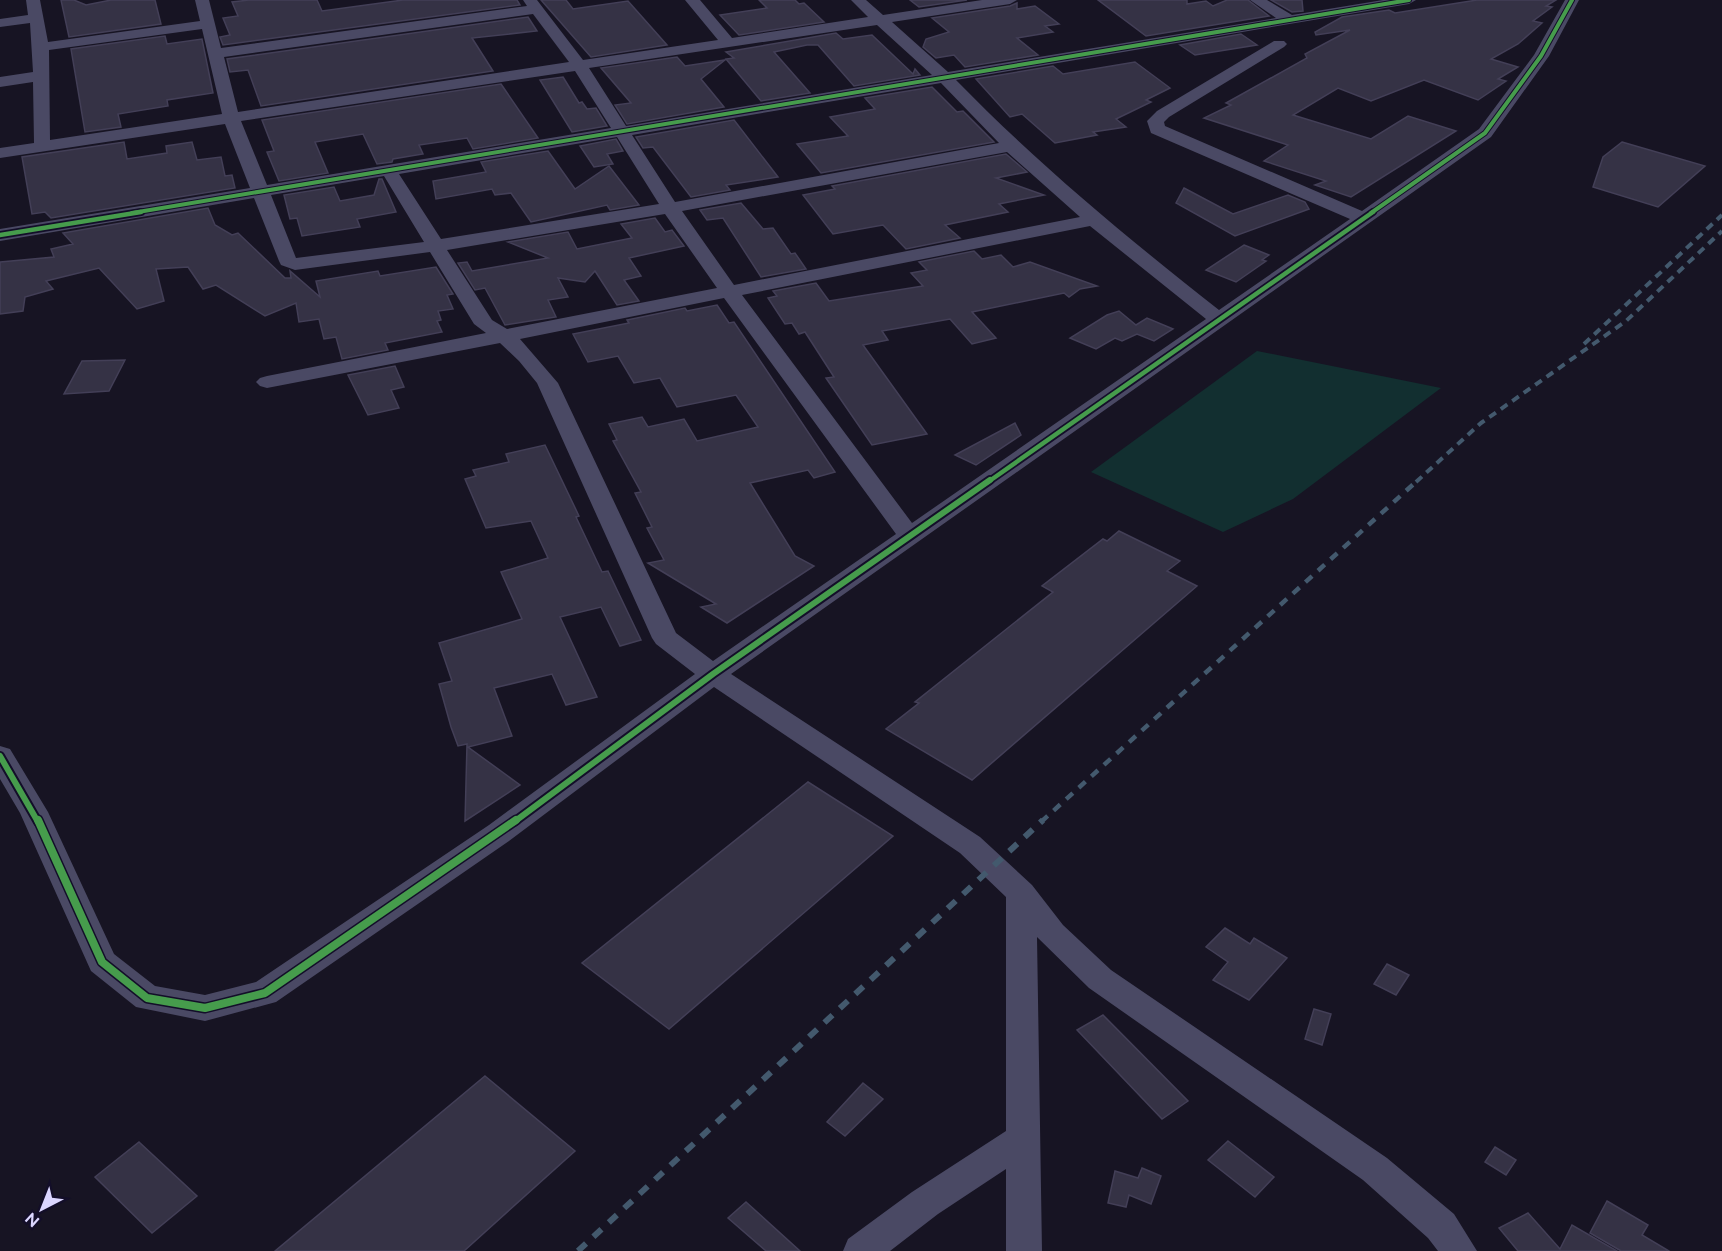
<svg xmlns="http://www.w3.org/2000/svg" width="1722" height="1251" font-family="Raleway,sans-serif">
<style>
.green{fill:#122f30}
.building{fill:#353245;stroke:#433f57;stroke-width:1.5}
.lines{fill:none;stroke-linecap:round;stroke-linejoin:round}
.minor{fill:#4a4964;fill-rule:evenodd}
.rail-far2{stroke:#43596d;stroke-width:4;stroke-dasharray:8 6;stroke-linecap:butt}
.rail-far1{stroke:#43596d;stroke-width:4.5;stroke-dasharray:9 8;stroke-linecap:butt}
.rail{stroke:#43596d;stroke-width:6;stroke-dasharray:11 10;stroke-linecap:butt}
.cycleway-far3-casing{stroke:#130e29;stroke-width:6}
.cycleway-far2-casing{stroke:#130e29;stroke-width:8}
.cycleway-far1-casing{stroke:#130e29;stroke-width:10}
.cycleway-casing{stroke:#130e29;stroke-width:11}
.cycleway-far3{stroke:#469c4c;stroke-width:4}
.cycleway-far2{stroke:#469c4c;stroke-width:4.5}
.cycleway-far1{stroke:#469c4c;stroke-width:6}
.cycleway{stroke:#469c4c;stroke-width:8}
</style>
<rect width="100%" height="100%" fill="#171423"/>
<!-- green -->
<path class="green" d="M 1257,351 L 1441,388 L 1293,499 L 1223,532 L 1091,472 Z"/>
<!-- building -->
<g class="building">
<path d="M 61,0 L 74,0 L 86,5 L 111,0 L 155,0 L 161,24 L 69,37 Z"/>
<path d="M 249,0 L 317,0 L 322,11 L 403,0 L 517,0 L 520,5 L 223,45 L 220,37 L 230,35 L 223,18 L 238,16 L 232,2 Z"/>
<path d="M 541,0 L 566,0 L 573,9 L 628,1 L 667,45 L 591,57 Z"/>
<path d="M 759,0 L 795,0 L 799,4 L 804,3 L 824,22 L 739,35 L 720,15 L 767,8 Z"/>
<path d="M 910,0 L 967,0 L 919,7 Z"/>
<path d="M 1098,0 L 1187,0 L 1187,4 L 1206,1 L 1213,6 L 1227,0 L 1248,0 L 1269,16 L 1146,36 Z"/>
<path d="M 1271,0 L 1302,0 L 1303,11 L 1292,12 Z"/>
<path d="M 1477,0 L 1556,0 L 1546,6 L 1552,7 L 1533,21 L 1542,23 L 1518,44 L 1491,59 L 1518,67 L 1498,79 L 1506,81 L 1478,100 L 1424,80 L 1371,101 L 1338,88 L 1293,115 L 1371,139 L 1408,116 L 1456,131 L 1351,197 L 1315,185 L 1326,181 L 1264,161 L 1288,145 L 1204,118 L 1231,105 L 1226,103 L 1307,58 L 1305,54 L 1350,30 L 1316,35 L 1315,32 L 1342,17 L 1389,10 L 1395,13 Z"/>
<path d="M 1017,3 L 1017,9 L 1035,6 L 1059,24 L 1045,26 L 1053,32 L 1017,38 L 1038,55 L 965,67 L 954,55 L 936,58 L 923,47 L 926,39 L 949,32 L 932,18 L 1010,6 Z"/>
<path d="M 528,17 L 537,31 L 472,38 L 493,71 L 261,106 L 248,70 L 230,72 L 227,59 Z"/>
<path d="M 836,33 L 843,39 L 872,35 L 913,74 L 915,69 L 920,75 L 854,86 L 818,45 L 807,45 L 774,52 L 810,93 L 761,101 L 726,59 L 734,58 L 726,52 Z"/>
<path d="M 1241,34 L 1257,45 L 1195,55 L 1180,45 Z"/>
<path d="M 165,36 L 167,44 L 202,39 L 213,93 L 167,100 L 168,106 L 118,114 L 121,127 L 85,132 L 71,49 Z"/>
<path d="M 677,57 L 685,66 L 725,60 L 701,79 L 724,107 L 627,124 L 615,105 L 631,103 L 601,68 Z"/>
<path d="M 1135,62 L 1170,88 L 1146,100 L 1151,102 L 1116,119 L 1126,127 L 1093,132 L 1097,135 L 1055,143 L 1022,114 L 1010,117 L 976,79 L 1053,66 L 1063,74 Z"/>
<path d="M 563,77 L 579,103 L 582,102 L 587,109 L 596,108 L 607,126 L 572,132 L 540,80 Z"/>
<path d="M 501,84 L 538,138 L 473,149 L 467,138 L 419,145 L 423,154 L 393,159 L 392,162 L 377,164 L 363,134 L 315,142 L 328,173 L 279,181 L 267,152 L 274,151 L 262,120 Z"/>
<path d="M 932,87 L 957,112 L 963,111 L 994,142 L 821,173 L 797,144 L 848,136 L 830,117 L 875,109 L 865,98 Z"/>
<path d="M 734,120 L 778,177 L 726,185 L 730,190 L 691,197 L 653,147 L 643,148 L 636,137 Z"/>
<path d="M 616,139 L 623,151 L 607,154 L 613,164 L 594,167 L 580,146 Z"/>
<path d="M 124,142 L 127,159 L 167,153 L 166,146 L 192,142 L 197,160 L 221,157 L 225,176 L 232,175 L 235,188 L 51,218 L 45,212 L 32,214 L 22,157 Z"/>
<path d="M 1622,142 L 1705,166 L 1658,207 L 1593,187 L 1603,157 Z"/>
<path d="M 548,151 L 575,189 L 609,166 L 639,205 L 610,210 L 607,205 L 531,222 L 511,193 L 495,195 L 492,189 L 436,199 L 433,181 L 486,172 L 481,162 Z"/>
<path d="M 1006,154 L 1027,172 L 996,178 L 1044,195 L 999,204 L 1008,212 L 945,225 L 960,238 L 906,249 L 883,225 L 833,234 L 803,195 L 835,189 L 832,186 Z"/>
<path d="M 379,179 L 382,179 L 396,212 L 357,219 L 360,227 L 302,236 L 297,218 L 290,219 L 284,195 L 334,187 L 340,201 L 374,195 Z"/>
<path d="M 1184,188 L 1233,214 L 1288,195 L 1305,202 L 1309,209 L 1235,236 L 1176,203 Z"/>
<path d="M 741,203 L 763,229 L 773,228 L 791,254 L 795,253 L 806,269 L 761,277 L 723,218 L 707,220 L 700,210 Z"/>
<path d="M 208,208 L 215,225 L 232,235 L 238,233 L 285,278 L 291,278 L 290,271 L 320,297 L 316,281 L 378,271 L 380,276 L 436,267 L 453,294 L 447,295 L 453,309 L 438,311 L 441,320 L 437,321 L 442,332 L 385,343 L 388,350 L 342,359 L 336,337 L 324,339 L 319,319 L 299,322 L 296,303 L 265,316 L 216,285 L 203,289 L 188,267 L 156,269 L 164,301 L 137,309 L 99,268 L 46,281 L 53,289 L 25,297 L 23,311 L 0,314 L 0,262 L 54,257 L 51,249 L 73,244 L 63,233 Z"/>
<path d="M 655,218 L 665,232 L 672,230 L 684,246 L 629,258 L 641,276 L 624,280 L 639,301 L 617,305 L 595,271 L 585,282 L 558,278 L 568,297 L 548,300 L 556,317 L 505,325 L 485,288 L 475,290 L 458,263 L 467,262 L 472,271 L 548,258 L 508,242 L 568,232 L 577,249 L 632,238 L 621,224 Z"/>
<path d="M 1244,245 L 1269,255 L 1262,260 L 1266,261 L 1236,282 L 1206,270 Z"/>
<path d="M 974,251 L 982,259 L 1001,255 L 1013,267 L 1030,262 L 1097,286 L 1080,289 L 1069,297 L 1064,293 L 972,312 L 996,338 L 972,344 L 950,319 L 882,331 L 888,340 L 863,345 L 927,434 L 872,445 L 826,378 L 834,377 L 805,332 L 799,334 L 792,323 L 785,324 L 768,298 L 777,296 L 773,291 L 816,283 L 829,301 L 923,286 L 911,273 L 927,270 L 919,262 Z"/>
<path d="M 717,305 L 729,323 L 734,322 L 835,472 L 814,478 L 808,470 L 750,483 L 795,556 L 814,566 L 727,623 L 701,607 L 716,604 L 648,563 L 664,560 L 647,528 L 652,527 L 635,493 L 641,492 L 613,441 L 617,440 L 609,424 L 642,417 L 648,427 L 684,419 L 697,441 L 758,427 L 736,395 L 677,407 L 660,378 L 634,383 L 618,356 L 588,362 L 573,334 L 629,323 L 627,320 L 685,308 L 687,311 Z"/>
<path d="M 1119,311 L 1136,325 L 1147,318 L 1173,329 L 1154,341 L 1137,334 L 1122,341 L 1115,338 L 1096,349 L 1070,338 L 1107,315 Z"/>
<path d="M 125,360 L 109,391 L 64,394 L 82,361 Z"/>
<path d="M 395,366 L 404,387 L 391,390 L 399,408 L 368,415 L 348,375 Z"/>
<path d="M 1015,423 L 1021,435 L 976,465 L 955,455 Z"/>
<path d="M 545,445 L 579,516 L 576,517 L 602,572 L 608,571 L 641,640 L 620,646 L 601,607 L 560,617 L 597,697 L 566,705 L 552,674 L 494,688 L 512,736 L 468,747 L 520,785 L 465,821 L 467,744 L 458,746 L 451,727 L 439,684 L 452,681 L 439,643 L 522,619 L 501,572 L 548,558 L 531,521 L 486,528 L 465,479 L 476,476 L 473,470 L 509,462 L 506,454 Z"/>
<path d="M 1119,531 L 1180,561 L 1167,571 L 1197,586 L 972,780 L 886,729 L 919,703 L 915,702 L 1053,592 L 1042,586 L 1103,539 L 1107,541 Z"/>
<path d="M 808,782 L 893,836 L 669,1029 L 582,963 Z"/>
<path d="M 1225,928 L 1250,944 L 1254,938 L 1287,958 L 1249,1000 L 1213,980 L 1228,962 L 1206,947 Z"/>
<path d="M 1387,964 L 1409,975 L 1396,995 L 1374,984 Z"/>
<path d="M 1314,1009 L 1331,1014 L 1322,1045 L 1305,1039 Z"/>
<path d="M 1103,1015 L 1188,1101 L 1162,1119 L 1077,1030 Z"/>
<path d="M 485,1076 L 575,1151 L 464,1251 L 275,1251 Z"/>
<path d="M 863,1083 L 883,1099 L 845,1136 L 827,1122 Z"/>
<path d="M 1228,1141 L 1274,1177 L 1255,1197 L 1208,1160 Z"/>
<path d="M 139,1142 L 197,1196 L 152,1233 L 95,1177 Z"/>
<path d="M 1495,1147 L 1516,1160 L 1506,1175 L 1485,1162 Z"/>
<path d="M 1142,1168 L 1161,1176 L 1151,1204 L 1129,1195 L 1126,1207 L 1108,1203 L 1115,1171 L 1138,1178 Z"/>
<path d="M 1607,1201 L 1648,1225 L 1642,1235 L 1669,1251 L 1621,1251 L 1590,1233 Z"/>
<path d="M 746,1202 L 800,1251 L 766,1251 L 728,1218 Z"/>
<path d="M 1528,1213 L 1560,1249 L 1572,1225 L 1617,1251 L 1518,1251 L 1499,1228 Z"/>
</g>
<g class="lines">
<!-- minor -->
<path class="minor" d="M 26,0 L 40,0 L 48,42 L 200,21 L 195,0 L 209,0 L 221,48 L 527,6 L 523,0 L 537,0 L 583,60 L 718,40 L 685,0 L 700,0 L 732,38 L 868,17 L 851,0 L 866,0 L 883,15 L 982,0 L 1017,0 L 1010,4 L 892,22 L 948,72 L 1276,18 L 1250,0 L 1267,0 L 1292,15 L 1383,0 L 1416,0 L 1409,4 L 956,80 C 1040,166 1125,236 1219,310 L 1350,219 L 1151,133 L 1147,121 L 1157,111 L 1274,41 L 1284,41 L 1287,44 L 1284,47 L 1169,117 L 1164,122 L 1165,126 L 1362,211 L 1479,129 L 1534,55 L 1565,0 L 1579,0 L 1549,56 L 1491,137 L 731,674 L 980,837 L 1032,885 L 1063,925 L 1111,970 L 1387,1158 L 1454,1214 L 1477,1251 L 1438,1251 L 1428,1238 L 1363,1180 L 1089,988 L 1037,937 L 1042,1251 L 1006,1251 L 1006,1169 L 938,1214 L 890,1251 L 843,1251 L 848,1239 L 912,1192 L 1006,1131 L 1006,897 L 960,853 L 714,687 L 509,841 L 276,1002 L 205,1021 L 136,1007 L 91,971 L 20,813 L 0,779 L 0,746 L 10,749 L 48,812 L 114,954 L 155,986 L 205,995 L 256,982 L 489,825 L 695,674 L 656,644 L 652,638 L 537,383 L 519,361 L 500,343 L 267,388 L 260,386 L 256,382 L 260,378 L 267,376 L 486,333 L 474,324 L 430,252 L 295,270 L 281,265 L 279,261 L 254,198 L 0,241 L 0,229 L 250,188 L 225,124 L 0,158 L 0,148 L 34,143 L 33,82 L 0,87 L 0,77 L 33,72 L 30,23 L 0,27 L 0,19 L 28,15 ZM 533,14 L 569,62 L 238,112 L 224,57 ZM 877,25 L 932,75 L 626,126 L 589,68 ZM 202,29 L 222,114 L 50,140 L 49,50 ZM 575,71 L 611,128 L 267,185 L 241,121 ZM 941,83 L 999,143 L 675,202 L 632,135 ZM 617,137 L 659,204 L 441,239 L 399,174 ZM 1007,152 L 1080,217 L 734,285 L 682,211 ZM 384,176 L 424,242 L 296,258 L 271,195 ZM 665,214 L 717,288 L 507,329 L 492,320 L 447,250 ZM 1090,226 L 1206,319 L 912,523 L 742,295 ZM 724,298 L 896,534 L 713,661 L 676,633 L 558,383 L 520,339 Z"/>
<!-- rail-far2 -->
<g class="rail-far2">
<path d="M 1584,344 L 1722,215"/>
<path d="M 1416,482 L 1481,423 L 1626,321 L 1722,231"/>
</g>
<!-- rail-far1 -->
<path class="rail-far1" d="M 1041,822 L 1418,480"/>
<!-- rail -->
<path class="rail" d="M 578,1251 L 1043,820"/>
<!-- cycleway-far3 casing -->
<g class="cycleway-far3-casing">
<g id="cycleway-far3">
<path d="M 132,213 L 1409,0"/>
<path d="M 1371,213 L 1485,133 L 1541,56 L 1572,0"/>
</g>
</g>
<!-- cycleway-far2 casing -->
<g class="cycleway-far2-casing">
<g id="cycleway-far2">
<path d="M 0,235 L 141,212"/>
<path d="M 988,482 L 1373,212"/>
</g>
</g>
<!-- cycleway-far1 casing -->
<g class="cycleway-far1-casing">
<g id="cycleway-far1">
<path d="M 0,756 L 38,822"/>
<path d="M 514,822 L 713,674 L 990,480"/>
</g>
</g>
<!-- cycleway casing -->
<g class="cycleway-casing">
<path id="cycleway" d="M 38,820 L 102,962 L 147,998 L 205,1008 L 265,993 L 516,820"/>
</g>
<!-- cycleway-far3 -->
<use href="#cycleway-far3" class="cycleway-far3"/>
<!-- cycleway-far2 -->
<use href="#cycleway-far2" class="cycleway-far2"/>
<!-- cycleway-far1 -->
<use href="#cycleway-far1" class="cycleway-far1"/>
<!-- cycleway -->
<use href="#cycleway" class="cycleway"/>
</g>
<!-- north arrow -->
<g transform="translate(42 1209) rotate(222)" stroke="#130e29" stroke-width="4.5" paint-order="stroke">
<path d="M0-4.5L10 22L0 15L-10 22Z" fill="#dbd6ff"/>
<text y="-9" font-size="16" font-weight="bold" text-anchor="middle" fill="#dbd6ff">N</text>
</g>
</svg>
